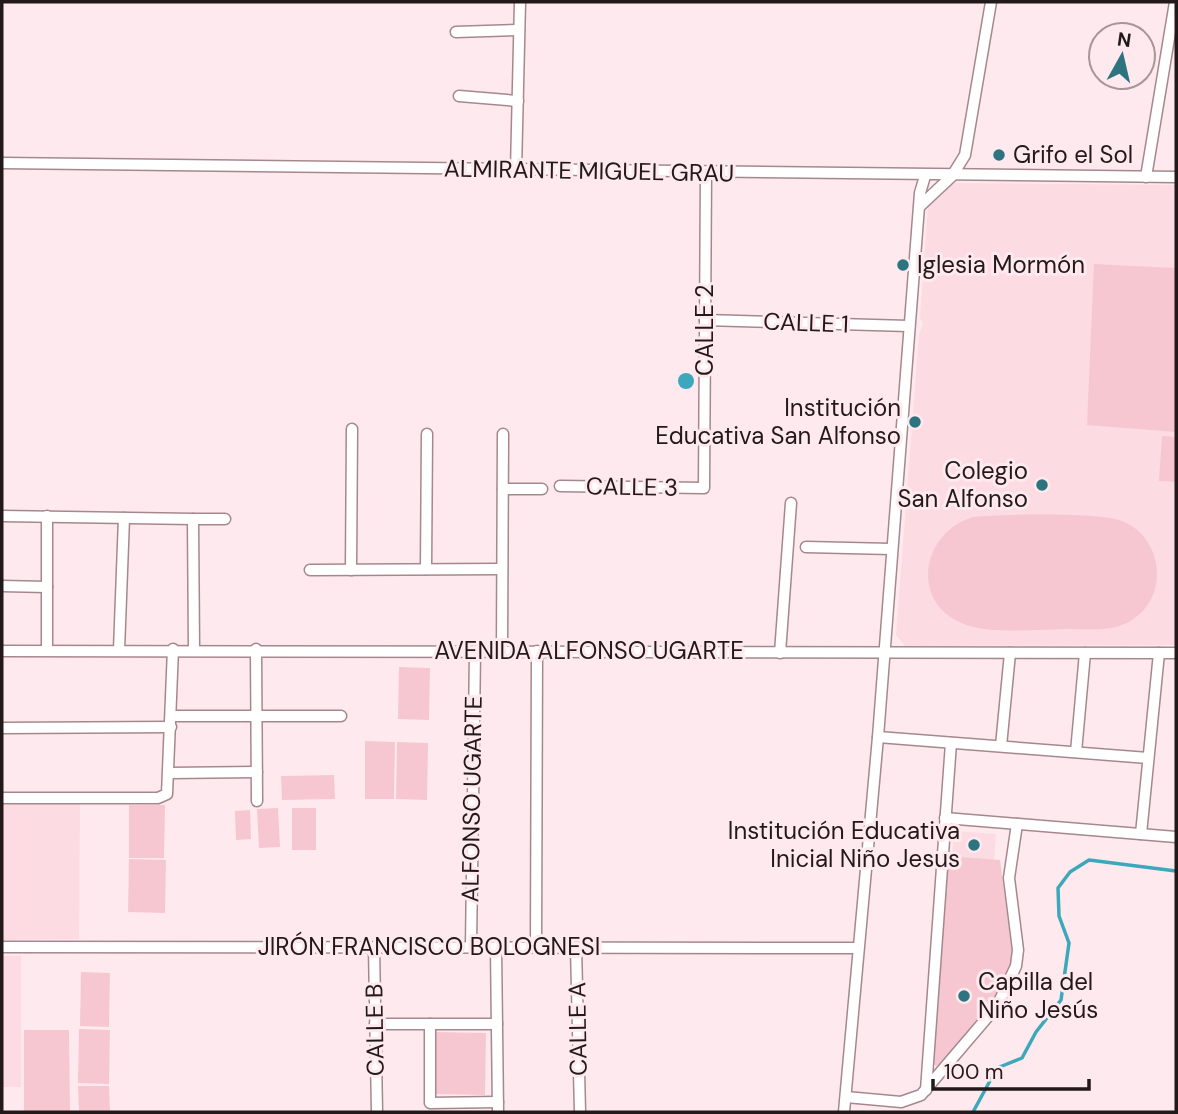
<svg xmlns="http://www.w3.org/2000/svg" width="1178" height="1114" font-family="'DM Sans',sans-serif">
<style>
.built{fill:#fcdbe2}
.green{fill:#f6c7d1}
.water{fill:#3da7bb}
.lines{fill:none;stroke-linecap:round;stroke-linejoin:round}
.stream{stroke:#3da7bb;stroke-width:3.5}
.minor-casing{stroke:#a5888e;stroke-width:13}
.minor{stroke:#fff;stroke-width:10}
.poi-dot{fill:#2d7380;stroke:#feeaee;stroke-width:2.5}
.labels{text-anchor:middle;stroke-width:6;stroke-linejoin:round;paint-order:stroke}
.poi-label{font-size:24px;fill:#23181a;stroke:#feeaee;text-anchor:start}
.street-label{font-size:24px;fill:#23181a;stroke:#feeaee}
</style>
<rect width="100%" height="100%" fill="#feeaee"/>
<!-- built -->
<g class="built">
<path d="M 948,183 L 1176,185 L 1176,645 L 905,646 L 896,635 L 919,335 L 923,324 L 920,318 L 928,207 Z"/>
<path d="M 2,801 L 80,802 L 79,939 L 2,940 Z"/>
<path d="M 954,831 L 996,834 L 994,860 L 952,857 Z"/>
<rect x="2" y="956" width="19" height="131"/>
</g>
<!-- green -->
<g class="green">
<path d="M 1094,264 L 1176,268 L 1176,432 L 1087,425 Z"/>
<path d="M 1162,436 L 1176,437 L 1176,482 L 1159,481 Z"/>
<path d="M 973,517 C 1001,514 1100,512 1122,521 C 1163,537 1170,596 1132,620 C 1114,632 1091,629 1070,629 C 1040,629 991,635 964,624 C 909,603 921,533 973,517 Z"/>
<path d="M 399,667 L 430,668 L 429,720 L 398,719 Z"/>
<path d="M 365,741 L 395,742 L 394,799 L 365,799 Z"/>
<path d="M 397,742 L 428,743 L 427,800 L 396,799 Z"/>
<path d="M 334,775 L 335,799 L 282,800 L 281,776 Z"/>
<path d="M 129,805 L 165,805 L 164,858 L 129,858 Z"/>
<path d="M 278,808 L 280,847 L 259,848 L 257,809 Z"/>
<rect x="292" y="808" width="24" height="42"/>
<path d="M 250,810 L 251,839 L 236,840 L 235,811 Z"/>
<path d="M 947,856 L 1000,860 L 1013,961 L 1004,986 L 978,1026 L 943,1063 L 936,1066 L 931,1061 Z"/>
<path d="M 129,859 L 166,860 L 165,913 L 128,912 Z"/>
<path d="M 81,972 L 110,973 L 109,1027 L 80,1026 Z"/>
<path d="M 79,1029 L 110,1030 L 109,1084 L 78,1083 Z"/>
<path d="M 24,1030 L 69,1030 L 70,1112 L 24,1112 Z"/>
<path d="M 436,1032 L 486,1033 L 485,1095 L 436,1094 Z"/>
<path d="M 78,1086 L 109,1086 L 110,1112 L 79,1112 Z"/>
</g>
<!-- water -->
<circle class="water" cx="686" cy="381" r="8"/>
<g class="lines">
<!-- stream -->
<path class="stream" d="M 973,1112 L 997,1068 L 1022,1058 L 1036,1032 L 1061,1000 L 1069,943 L 1059,916 L 1058,888 L 1070,872 L 1089,860 L 1176,871"/>
<!-- minor casing -->
<g class="minor-casing">
<g id="minor">
<path d="M 456,32 L 519,30"/>
<path d="M 459,96 L 518,101"/>
<path d="M 2,163 L 1176,177"/>
<path d="M 516,170 L 520,2"/>
<path d="M 1146,177 L 1175,2"/>
<path d="M 920,206 L 952,176 L 965,155 L 991,2"/>
<path d="M 705,320 L 908,326"/>
<path d="M 560,486 L 704,488 L 706,172"/>
<path d="M 503,489 L 542,489"/>
<path d="M 2,516 L 193,519 L 194,649"/>
<path d="M 193,519 L 225,519"/>
<path d="M 806,547 L 891,549"/>
<path d="M 426,569 L 427,434"/>
<path d="M 310,570 L 502,569"/>
<path d="M 351,570 L 352,429"/>
<path d="M 2,586 L 47,587"/>
<path d="M 256,649 L 257,801"/>
<path d="M 47,650 L 47,516"/>
<path d="M 119,650 L 124,518"/>
<path d="M 2,651 L 1176,653"/>
<path d="M 502,651 L 503,434"/>
<path d="M 780,653 L 791,503"/>
<path d="M 171,716 L 341,716"/>
<path d="M 2,728 L 171,727"/>
<path d="M 878,737 L 1148,758"/>
<path d="M 1001,746 L 1010,653"/>
<path d="M 1076,752 L 1085,653"/>
<path d="M 169,773 L 257,772"/>
<path d="M 2,798 L 158,798 L 167,794 L 173,649"/>
<path d="M 945,818 L 1176,837"/>
<path d="M 1141,834 L 1159,653"/>
<path d="M 2,947 L 857,948"/>
<path d="M 374,947 L 377,1112"/>
<path d="M 471,947 L 475,651"/>
<path d="M 496,947 L 498,1112"/>
<path d="M 536,947 L 537,651"/>
<path d="M 576,947 L 580,1112"/>
<path d="M 375,1024 L 497,1024"/>
<path d="M 430,1024 L 430,1103 L 498,1102"/>
<path d="M 926,1090 L 951,743"/>
<path d="M 846,1097 L 901,1102 L 921,1095 L 997,1006 L 1016,966 L 1018,950 L 1009,878 L 1017,824"/>
<path d="M 844,1112 L 878,737 L 920,193 L 925,176"/>
</g>
</g>
<!-- minor -->
<use href="#minor" class="minor"/>
</g>
<!-- markers -->
<g class="poi-dot">
<circle cx="999" cy="155" r="7"/>
<circle cx="903" cy="265" r="7"/>
<circle cx="915" cy="422" r="7"/>
<circle cx="1042" cy="485" r="7"/>
<circle cx="974" cy="845" r="7"/>
<circle cx="964" cy="996" r="7"/>
</g>
<g class="labels">
<!-- poi labels -->
<g class="poi-label">
<text x="1013" y="163">Grifo el Sol</text>
<text x="917" y="273">Iglesia Mormón</text>
<text x="901" y="416" text-anchor="end">Institución<tspan x="901" dy="28">Educativa San Alfonso</tspan></text>
<text x="1028" y="479" text-anchor="end">Colegio<tspan x="1028" dy="28">San Alfonso</tspan></text>
<text x="960" y="839" text-anchor="end">Institución Educativa<tspan x="960" dy="28">Inicial Niño Jesus</tspan></text>
<text x="978" y="990">Capilla del<tspan x="978" dy="28">Niño Jesús</tspan></text>
</g>
<!-- street labels -->
<g class="street-label">
<text transform="translate(589 171) rotate(1)" y="8">ALMIRANTE MIGUEL GRAU</text>
<text transform="translate(806 323) rotate(2)" y="8">CALLE 1</text>
<text transform="translate(705 330) rotate(-90)" y="8">CALLE 2</text>
<text transform="translate(632 487) rotate(1)" y="8">CALLE 3</text>
<text x="589" y="659">AVENIDA ALFONSO UGARTE</text>
<text transform="translate(472 799) rotate(-89)" y="8">ALFONSO UGARTE</text>
<text x="429" y="955">JIRÓN FRANCISCO BOLOGNESI</text>
<text transform="translate(578 1029) rotate(-91)" y="8">CALLE A</text>
<text transform="translate(375 1030) rotate(-91)" y="8">CALLE B</text>
</g>
</g>
<!-- border -->
<rect width="1178" height="1114" fill="none" stroke="#23181a" stroke-width="7"/>
<!-- north arrow -->
<g transform="translate(1122 56) rotate(8)"><circle r="33" fill="#feeaee" stroke="#a69699" stroke-width="2"/>
<path d="M0-5L12 26L0 18L-12 26Z" fill="#2d7380"/>
<text y="-10" font-size="19" font-weight="bold" text-anchor="middle" fill="#23181a">N</text>
</g>
<!-- scale -->
<path d="M933 1079v10h156v-10" fill="none" stroke="#23181a" stroke-width="3.5"/>
<text x="944" y="1079" font-size="21" fill="#23181a" stroke="#feeaee" stroke-width="5" paint-order="stroke">100 m</text>
</svg>
